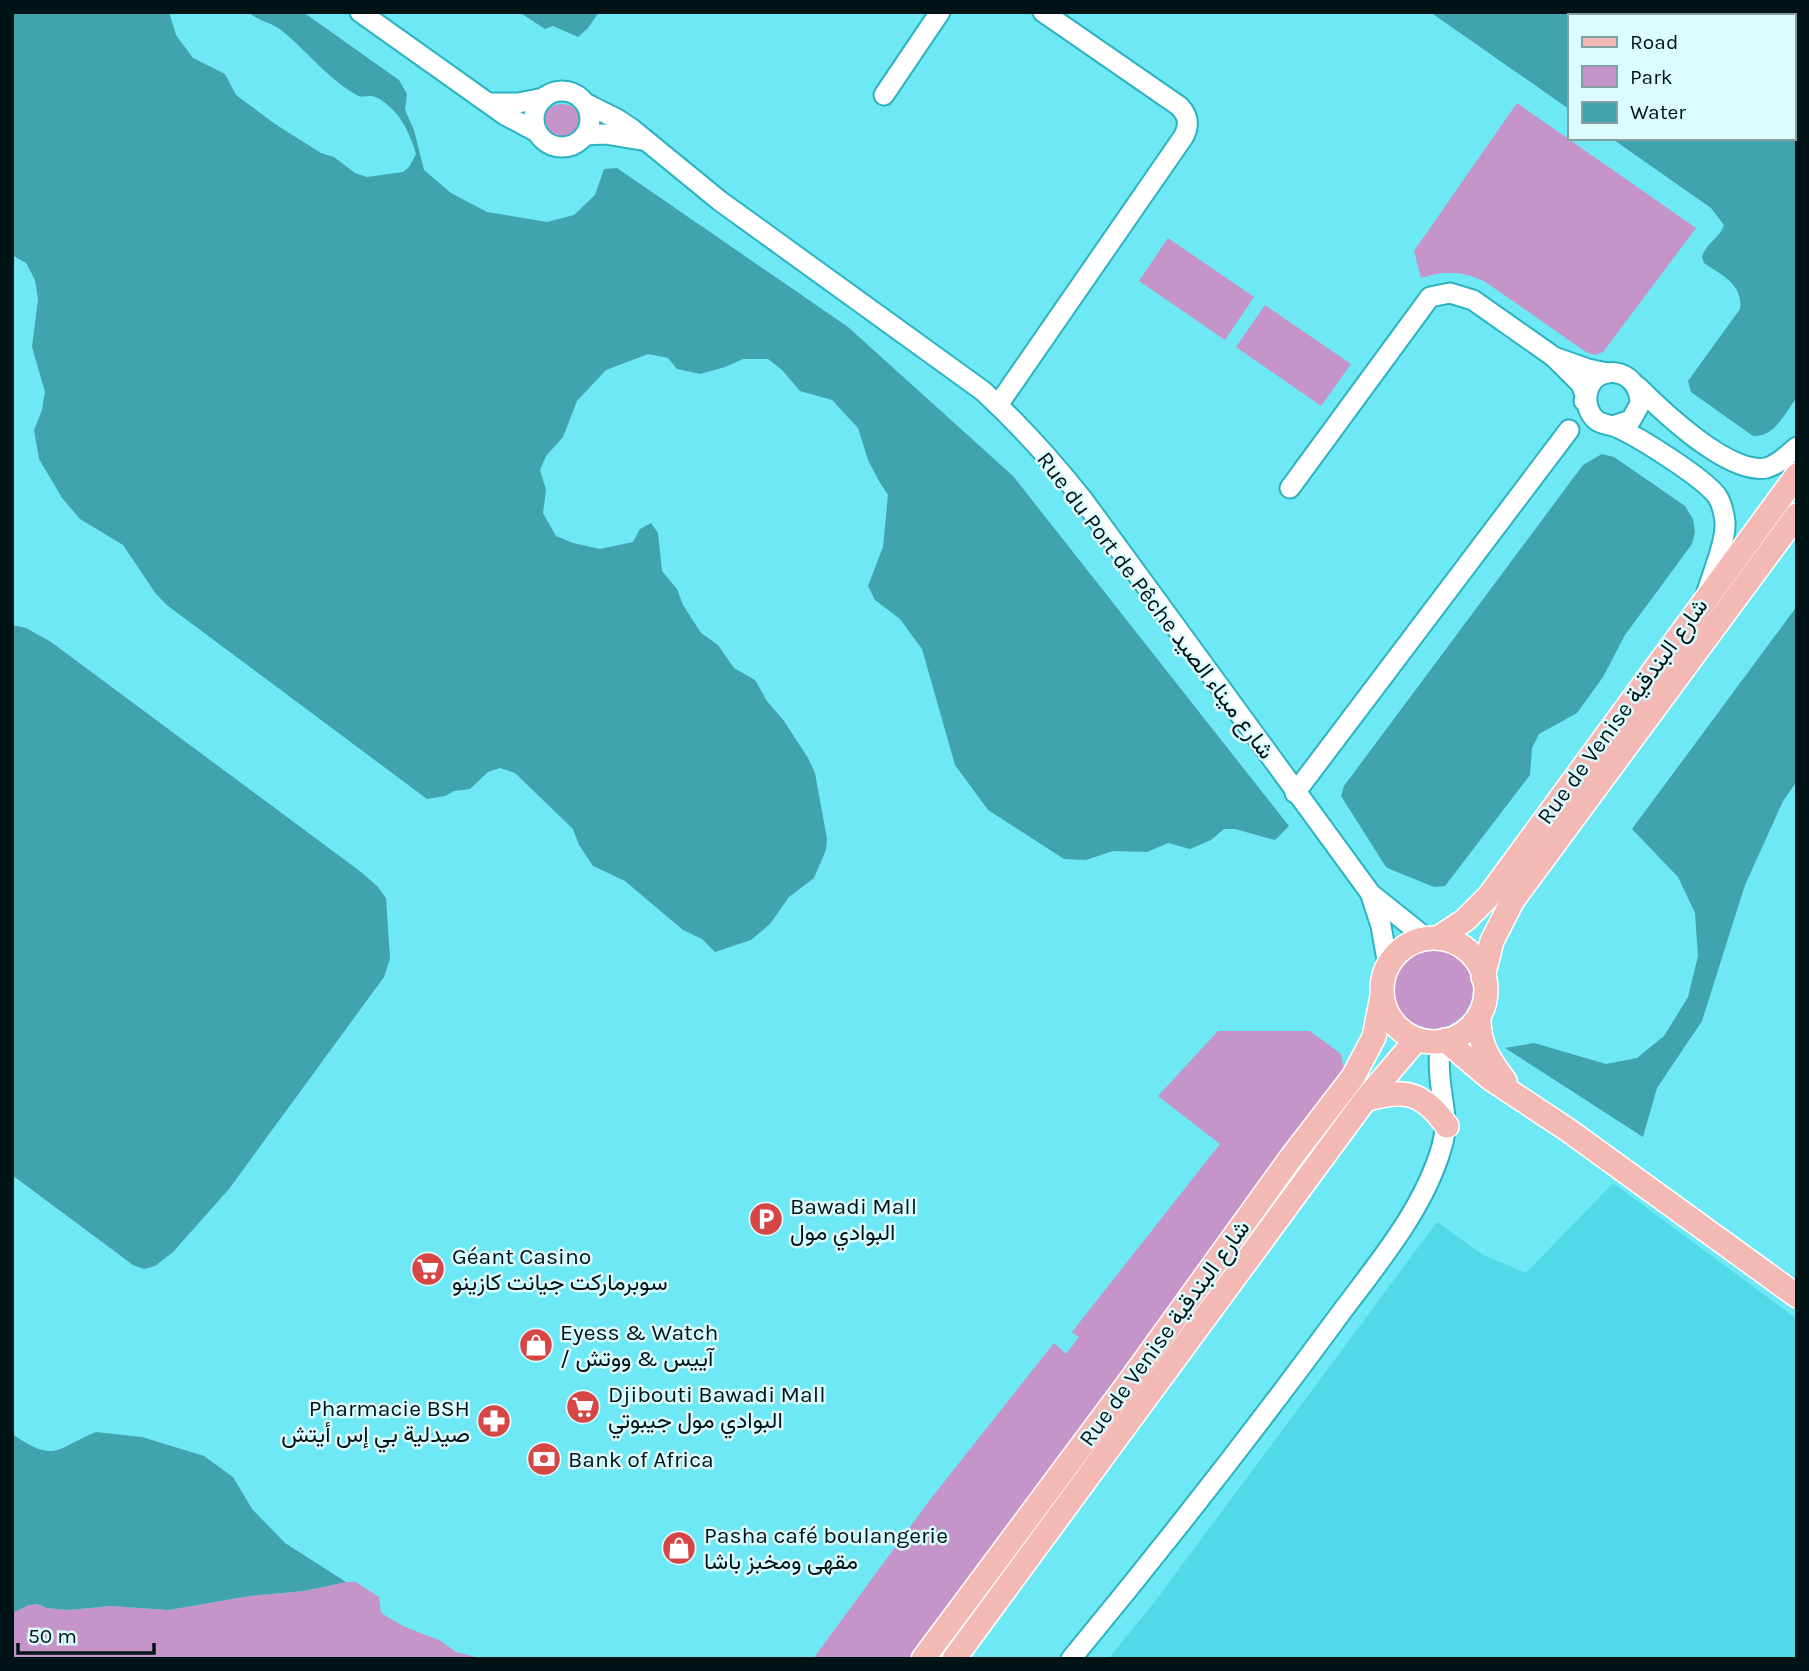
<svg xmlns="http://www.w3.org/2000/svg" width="1809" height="1671" font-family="Karla,Vazirmatn,sans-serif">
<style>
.built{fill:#52d9e7}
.green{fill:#c594c8}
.water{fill:#41a3ad}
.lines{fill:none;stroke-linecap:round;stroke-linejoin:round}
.minor-casing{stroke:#2db2bf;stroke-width:23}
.major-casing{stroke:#fff;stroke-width:26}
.minor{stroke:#fff;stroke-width:19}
.major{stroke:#f3b9b5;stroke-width:23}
.labels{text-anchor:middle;stroke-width:5;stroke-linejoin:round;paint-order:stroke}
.street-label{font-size:23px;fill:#001417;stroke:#dbfbfe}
.poi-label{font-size:23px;fill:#001417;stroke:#dbfbfe;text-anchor:start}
</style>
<rect width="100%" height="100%" fill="#6ee8f5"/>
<!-- built -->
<path class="built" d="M 1613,1183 L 1797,1319 L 1797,1659 L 1108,1659 L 1153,1604 L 1437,1222 L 1483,1255 L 1526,1273 Z"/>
<!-- green -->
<g class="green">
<path d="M 1517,103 L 1696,228 L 1603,352 L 1595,355 L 1586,352 L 1484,281 C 1462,271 1445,270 1421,278 L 1414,251 Z"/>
<circle cx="562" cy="125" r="21"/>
<path d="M 1168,238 L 1254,297 L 1225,340 L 1139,281 Z"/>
<path d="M 1265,305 L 1351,364 L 1321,406 L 1236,347 Z"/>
<circle cx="1433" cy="989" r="40"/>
<path d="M 1218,1031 L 1310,1031 L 1341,1054 L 1345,1075 L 912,1659 L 813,1659 L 929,1501 L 1054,1343 L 1066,1354 L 1079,1337 L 1072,1332 L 1220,1144 L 1158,1096 Z"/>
<path d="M 346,1582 L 356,1582 L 379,1597 L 381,1613 L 403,1626 L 441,1641 L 456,1652 L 483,1659 L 12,1659 L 12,1613 L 29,1605 L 37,1604 L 47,1608 L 69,1610 L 110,1606 L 169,1610 L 249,1596 L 304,1591 Z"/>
</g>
<!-- water -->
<g class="water">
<path d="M 12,12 L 169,12 L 176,35 L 193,58 L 225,74 L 236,95 L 275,124 L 321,153 L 334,157 L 355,173 L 367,177 L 403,172 L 409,167 L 416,154 C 411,138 405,122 393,110 C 388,105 378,96 371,96 C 364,96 361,98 355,94 C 326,77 307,51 281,30 C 271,22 258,21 248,12 L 303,12 L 399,80 L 407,94 L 405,110 L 414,130 L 424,170 L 451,193 L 487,212 L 547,222 L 574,215 L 595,195 L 604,169 L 617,168 L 848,327 L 1013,476 L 1289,826 L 1275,840 L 1235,829 L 1224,829 L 1211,840 L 1190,849 L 1168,843 L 1147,852 L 1113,851 L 1086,860 L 1064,859 L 988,810 L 955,765 L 922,649 L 900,619 L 875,600 L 868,586 L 883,547 L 888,495 L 879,481 L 868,460 L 858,428 L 832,400 L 800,391 L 782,370 L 768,359 L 743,359 L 725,367 L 700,374 L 677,369 L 668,358 L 648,354 L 606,370 L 577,401 L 563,437 L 546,456 L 540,470 L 546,490 L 543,513 L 556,536 L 573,543 L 600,549 L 633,542 L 640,529 L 651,523 L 658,533 L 662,571 L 677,589 L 683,605 L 701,633 L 718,645 L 734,668 L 755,680 L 767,701 L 784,721 L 808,758 L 815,773 L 827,839 L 826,850 L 814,878 L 789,897 L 770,924 L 751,940 L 715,952 L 702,939 L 683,930 L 625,881 L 593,866 L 579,845 L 573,829 L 515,773 L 500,768 L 488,772 L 470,789 L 454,791 L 445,796 L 427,799 L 168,606 L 156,594 L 123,545 L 80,519 L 62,498 L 39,459 L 34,430 L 42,410 L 45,392 L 32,347 L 38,299 L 35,280 L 26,263 L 12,255 Z"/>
<path d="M 519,12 L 599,12 L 588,28 L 578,37 L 553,26 L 545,29 Z"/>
<path d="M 1430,12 L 1797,12 L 1797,397 C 1785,413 1775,437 1753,436 L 1691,392 L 1688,381 L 1740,309 C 1743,284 1723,276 1704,263 L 1702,257 C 1705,244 1720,238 1724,225 L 1711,208 L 1611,138 L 1793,138 L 1793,16 L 1569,16 L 1569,109 Z"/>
<path d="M 1602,454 L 1614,457 L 1685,506 L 1693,519 L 1695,532 L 1692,544 L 1625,635 L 1603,677 L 1577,713 L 1539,734 L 1532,748 L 1530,775 L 1445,886 L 1434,887 L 1392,870 L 1386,867 L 1341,796 L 1344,786 L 1583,465 Z"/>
<path d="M 1797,606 L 1797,781 L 1783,801 L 1745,885 L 1702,1021 L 1657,1088 L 1643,1137 L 1505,1048 L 1534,1043 L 1606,1064 L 1637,1058 L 1664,1036 L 1688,997 L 1698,956 L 1695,913 L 1678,877 L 1632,829 Z"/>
<path d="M 12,625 L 26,628 L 51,642 L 361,872 L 377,886 L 386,898 L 390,959 L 384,977 L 229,1189 L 173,1252 L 155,1266 L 144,1269 L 133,1265 L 12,1175 Z"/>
<path d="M 96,1432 L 142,1437 L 204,1456 L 233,1477 L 252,1509 L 285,1543 L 346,1582 L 304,1591 L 249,1596 L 169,1610 L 110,1606 L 69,1610 L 47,1608 L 37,1604 L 29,1605 L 12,1613 L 12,1434 C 55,1463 54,1450 96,1432 Z"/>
</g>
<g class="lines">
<!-- minor casing -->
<g class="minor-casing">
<g id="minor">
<path d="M 360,12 L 505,115 L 537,132"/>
<circle cx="562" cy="119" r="28"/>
<path d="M 884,95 L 940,12"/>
<path d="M 491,103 L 518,103 L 544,98"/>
<path d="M 585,103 L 617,119 L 632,129 L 720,201 L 983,391 C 1020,425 1053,462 1084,501 L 1371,894 L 1426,938"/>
<path d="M 585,135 L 605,134 L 641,140"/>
<path d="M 1637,386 C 1662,411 1728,474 1766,468 C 1778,465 1787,455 1797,447"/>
<path d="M 1584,401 L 1586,397 L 1581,384 L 1554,357 L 1588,369 L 1607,373"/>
<path d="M 998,405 L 1184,136 C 1190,124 1188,115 1179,106 L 1043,12"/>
<path d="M 1613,426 L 1631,420 L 1640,404 C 1640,366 1591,361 1587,396 C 1586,404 1589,414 1596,420 C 1602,425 1609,424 1616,427 C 1639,437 1704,478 1717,496 C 1722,503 1724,514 1725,522 C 1726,543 1712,574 1706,595"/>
<path d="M 1290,488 L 1430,297 L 1450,293 L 1473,300 L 1554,357"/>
<path d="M 1295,793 L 1569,430"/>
<path d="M 1371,895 L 1381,926 L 1388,965"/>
<path d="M 1071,1659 C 1161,1550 1248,1439 1332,1325 C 1372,1270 1423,1213 1442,1146 C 1449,1121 1442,1102 1440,1078 C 1439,1066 1439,1053 1440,1041"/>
</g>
</g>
<!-- major casing -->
<g class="major-casing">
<g id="major">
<path d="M 1438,938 L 1465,920 L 1489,896 L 1797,475"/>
<circle cx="1434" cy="990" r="52"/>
<path d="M 1483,977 L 1492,941 L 1513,900 L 1797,515"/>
<path d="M 1479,1016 C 1478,1043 1489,1060 1505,1081"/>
<path d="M 1445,1040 L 1491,1079 L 1568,1130 L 1797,1296"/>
<path d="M 1365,1100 C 1405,1088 1423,1092 1447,1126"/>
<path d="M 923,1659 L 1130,1381 L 1290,1159 L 1353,1077 L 1374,1037 L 1382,996"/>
<path d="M 954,1659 L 1365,1100 L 1417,1039"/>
</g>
</g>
<!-- minor -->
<use href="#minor" class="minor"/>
<!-- major -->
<use href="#major" class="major"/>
</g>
<!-- icons -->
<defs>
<g id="parking-disc" transform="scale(1.75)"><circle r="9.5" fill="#d54645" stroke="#dbfbfe"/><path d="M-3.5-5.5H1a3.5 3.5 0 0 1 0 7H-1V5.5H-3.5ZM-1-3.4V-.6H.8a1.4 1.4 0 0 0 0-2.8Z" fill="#fff"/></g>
<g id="supermarket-disc" transform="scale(1.75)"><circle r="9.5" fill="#d54645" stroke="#dbfbfe"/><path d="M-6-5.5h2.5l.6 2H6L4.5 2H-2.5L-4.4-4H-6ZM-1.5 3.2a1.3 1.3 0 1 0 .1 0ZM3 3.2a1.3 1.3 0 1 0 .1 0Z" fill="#fff"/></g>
<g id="shop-disc" transform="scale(1.75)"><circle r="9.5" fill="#d54645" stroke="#dbfbfe"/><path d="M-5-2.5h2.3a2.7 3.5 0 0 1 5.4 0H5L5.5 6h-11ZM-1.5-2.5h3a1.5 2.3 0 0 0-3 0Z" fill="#fff"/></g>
<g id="pharmacy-disc" transform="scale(1.75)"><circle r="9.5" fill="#d54645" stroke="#dbfbfe"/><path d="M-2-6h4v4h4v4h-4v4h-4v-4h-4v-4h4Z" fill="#fff"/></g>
<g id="bank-disc" transform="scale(1.75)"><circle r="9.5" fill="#d54645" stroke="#dbfbfe"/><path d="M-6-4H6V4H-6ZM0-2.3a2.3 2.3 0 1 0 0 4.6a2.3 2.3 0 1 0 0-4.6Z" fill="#fff"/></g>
</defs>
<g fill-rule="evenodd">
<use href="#parking-disc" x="766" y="1219"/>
<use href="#supermarket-disc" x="428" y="1269"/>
<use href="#shop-disc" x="536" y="1345"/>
<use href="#supermarket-disc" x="583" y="1407"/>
<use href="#pharmacy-disc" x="494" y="1421"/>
<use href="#bank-disc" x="544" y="1459"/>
<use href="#shop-disc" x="679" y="1548"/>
</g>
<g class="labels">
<!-- street labels -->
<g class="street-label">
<text transform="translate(1156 605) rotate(53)" y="8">Rue du Port de Pêche شارع ميناء الصيد</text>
<text transform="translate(1622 711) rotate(-54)" y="8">Rue de Venise شارع البندقية</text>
<text transform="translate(1164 1333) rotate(-54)" y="8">Rue de Venise شارع البندقية</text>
</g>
<!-- poi labels -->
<g class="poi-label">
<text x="790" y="1214">Bawadi Mall<tspan x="790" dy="26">البوادي مول</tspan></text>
<text x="452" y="1264">Géant Casino<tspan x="452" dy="26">سوبرماركت جيانت كازينو</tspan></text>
<text x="560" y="1340">Eyess &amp; Watch<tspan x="560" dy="26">/ آييس &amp; ووتش</tspan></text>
<text x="608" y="1402">Djibouti Bawadi Mall<tspan x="608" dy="26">البوادي مول جيبوتي</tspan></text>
<text x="470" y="1416" text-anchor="end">Pharmacie BSH<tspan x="470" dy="26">صيدلية بي إس أيتش</tspan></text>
<text x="568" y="1467">Bank of Africa</text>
<text x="704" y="1543">Pasha café boulangerie<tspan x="704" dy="26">مقهى ومخبز باشا</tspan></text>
</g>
</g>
<!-- border -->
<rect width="1809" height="1671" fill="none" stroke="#001417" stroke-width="28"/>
<!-- legend -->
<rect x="1568" y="14" width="228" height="126" fill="#dbfbfe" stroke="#839fa2" stroke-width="2"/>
<rect x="1582" y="37" width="35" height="10" fill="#f3b9b5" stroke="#839fa2" stroke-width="2"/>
<text x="1630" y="49" font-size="21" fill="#001417">Road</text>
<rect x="1582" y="66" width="35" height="21" fill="#c594c8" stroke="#839fa2" stroke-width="2"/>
<text x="1630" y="84" font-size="21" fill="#001417">Park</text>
<rect x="1582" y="102" width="35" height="21" fill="#41a3ad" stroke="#839fa2" stroke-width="2"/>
<text x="1630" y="119" font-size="21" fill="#001417">Water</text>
<!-- scale -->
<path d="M18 1643v10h136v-10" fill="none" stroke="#001417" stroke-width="3.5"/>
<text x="28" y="1643" font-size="21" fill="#001417" stroke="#dbfbfe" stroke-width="5" paint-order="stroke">50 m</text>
</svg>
